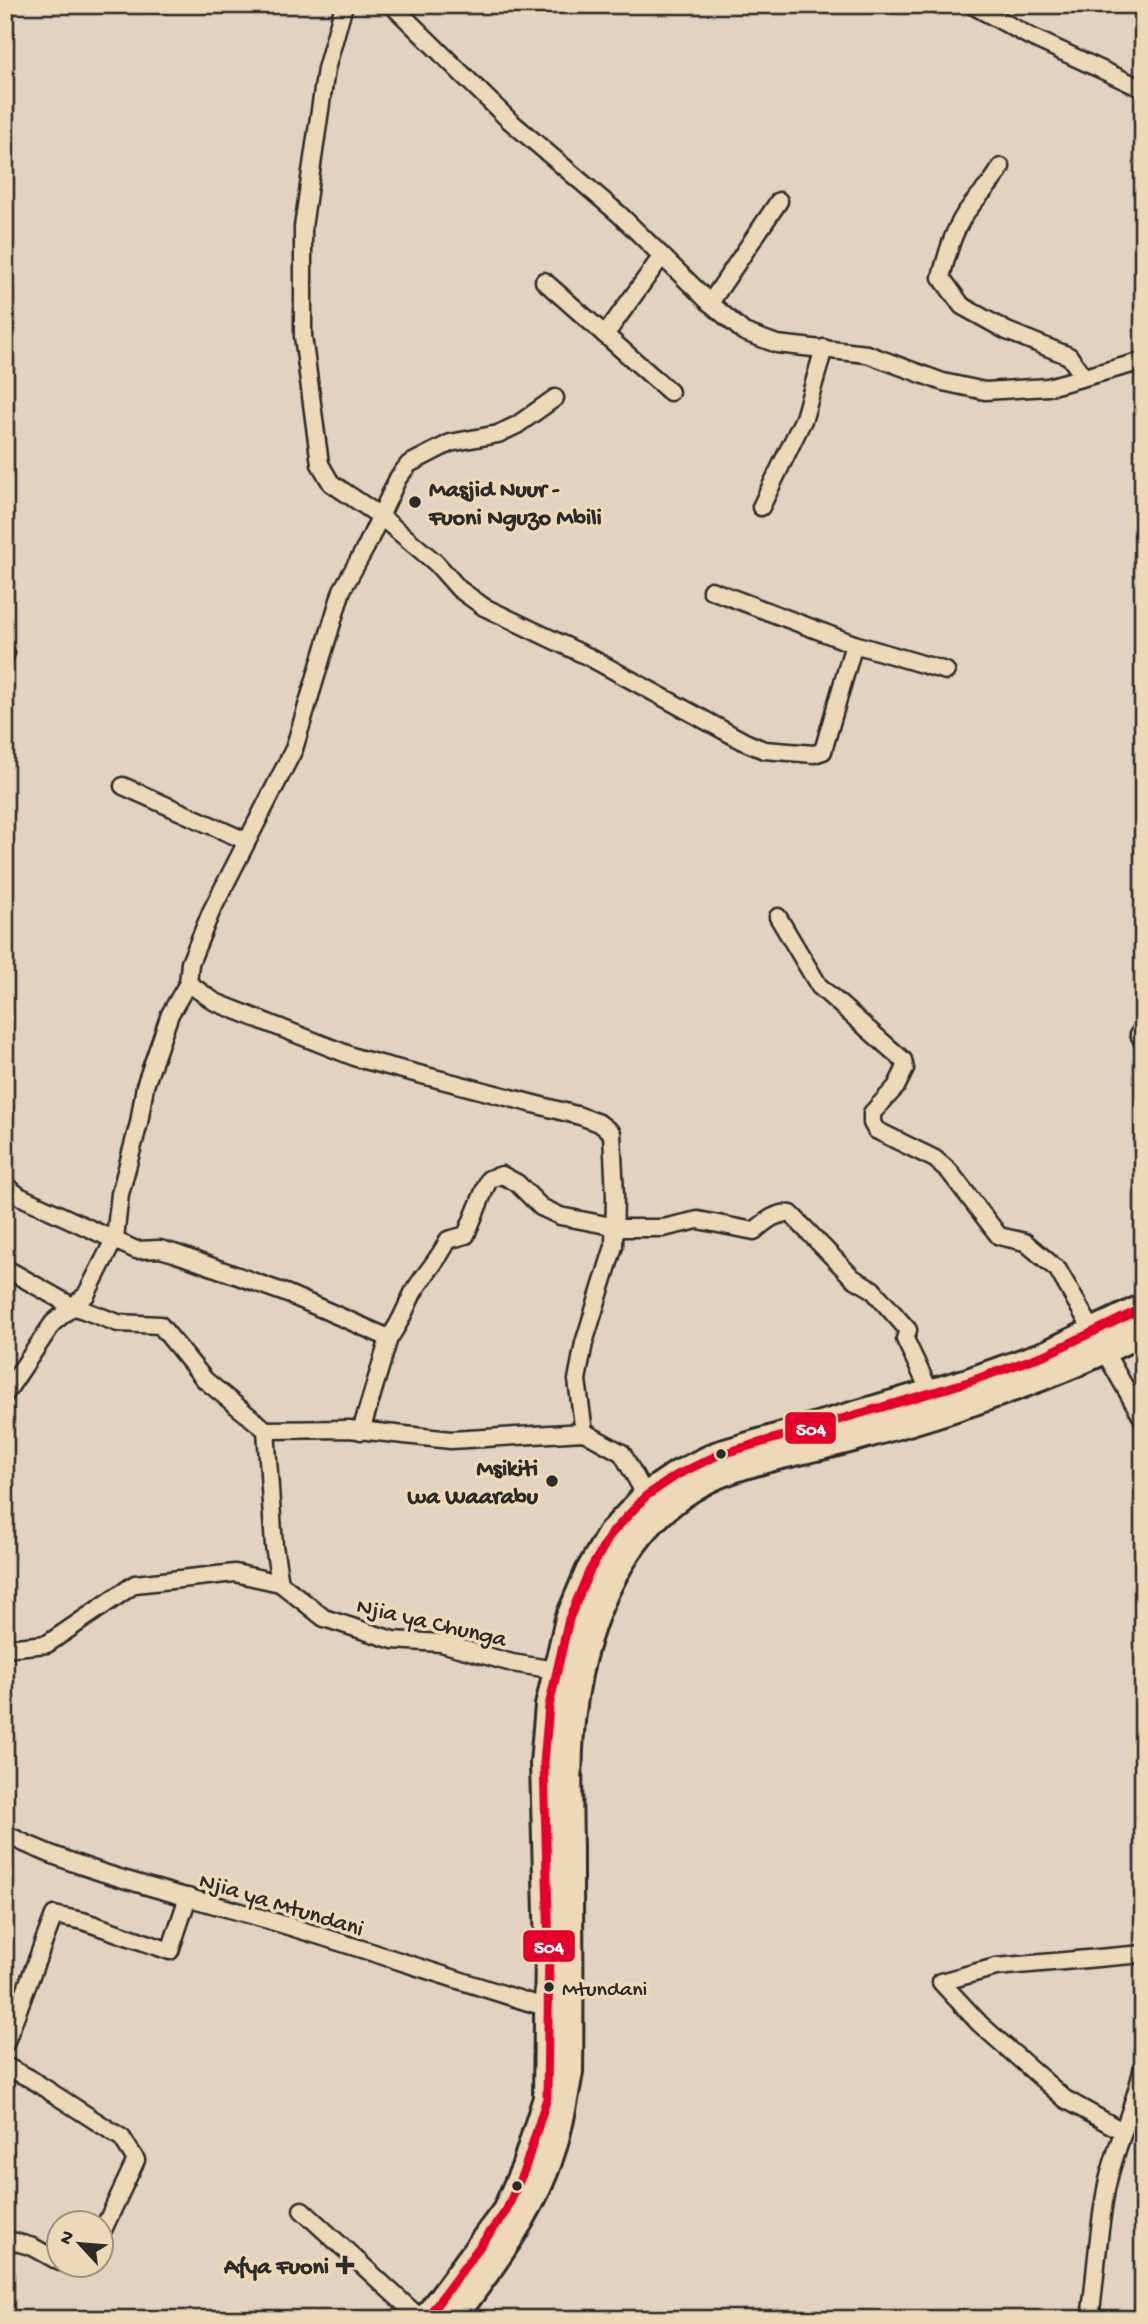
<svg xmlns="http://www.w3.org/2000/svg" width="1148" height="2324" font-family="'Gochi Hand',sans-serif">
<style>
.lines{fill:none;stroke-linecap:round;stroke-linejoin:round}
.street-casing{stroke:#2b2b2b;stroke-width:21}
.primary-casing{stroke:#2b2b2b;stroke-width:32}
.street{stroke:#edd8b7;stroke-width:16}
.primary{stroke:#edd8b7;stroke-width:26}
.bus-1-casing{stroke:#edd8b7;stroke-width:14}
.bus-1{stroke:#e4002b;stroke-width:9}
.poi-dot{fill:#2b2b2b;stroke:#edd8b7;stroke-width:2.5}
.labels{text-anchor:middle;stroke-width:7;stroke-linejoin:round;paint-order:stroke}
.bus-label{font-size:22px;fill:#2b2b2b;stroke:#edd8b7;text-anchor:start}
.poi-label{font-size:24px;font-weight:bold;fill:#2b2b2b;stroke:#edd8b7;text-anchor:end}
.street-label{font-size:24px;fill:#2b2b2b;stroke:#edd8b7}
.line-badge{stroke:#edd8b7;stroke-width:2.5}
.badge-label{font-size:19px;text-anchor:middle;font-weight:bold;fill:#fff}
</style>
<rect width="100%" height="100%" fill="#e1d2c1"/>
<filter id="ink" filterUnits="userSpaceOnUse"><feTurbulence type="fractalNoise" baseFrequency=".0143" numOctaves="2"/><feDisplacementMap in="SourceGraphic" scale="14" xChannelSelector="R" yChannelSelector="G"/><feConvolveMatrix kernelMatrix="1 2 1 2 8 2 1 2 1" color-interpolation-filters="sRGB"/></filter>
<g filter="url(#ink)">
<g class="lines">
<!-- street casing -->
<g class="street-casing">
<g id="street">
<path d="M 344,5 L 326,69 L 303,227 L 303,336 L 320,464 L 331,483 L 380,516 L 436,563 L 459,589 L 484,607 L 589,657 L 745,742 L 764,750 L 814,754 L 823,751 L 854,644"/>
<path d="M 392,5 L 509,120 L 619,214 L 710,303 L 744,332 L 777,344 L 867,354 L 943,382 L 985,391 L 1048,387 L 1143,361"/>
<path d="M 972,5 L 1029,36 L 1143,89"/>
<path d="M 1001,167 C 992,185 982,191 971,206 C 954,226 948,252 941,277 L 962,306 L 1007,331 L 1069,356 L 1083,376"/>
<path d="M 544,281 L 670,392"/>
<path d="M 710,303 L 779,201"/>
<path d="M 605,335 L 662,256"/>
<path d="M 761,507 L 804,418 L 824,348"/>
<path d="M 711,590 L 854,644 L 946,671"/>
<path d="M 5,655 L 6,653"/>
<path d="M 123,786 L 246,841"/>
<path d="M 778,917 L 819,986 L 903,1060 L 905,1069 L 896,1087 L 872,1113 L 872,1123 L 876,1130 L 935,1159 L 949,1171 L 999,1236 L 1025,1242 L 1058,1270 L 1143,1419"/>
<path d="M 188,983 L 215,1002 L 357,1058 L 580,1116 L 599,1123 L 612,1133 L 615,1196 L 614,1246 L 584,1343 L 577,1380 L 584,1432 L 622,1453 L 646,1496"/>
<path d="M 1143,1028 L 1139,1034 L 1143,1042"/>
<path d="M 5,1185 L 19,1196 L 136,1250 L 160,1249 L 174,1253 L 288,1294 L 389,1338 L 361,1431"/>
<path d="M 5,1268 L 70,1305 L 118,1323 L 160,1325 L 205,1380 L 266,1430 L 274,1546 L 280,1583 L 324,1618 L 393,1640 L 441,1643 L 512,1663 L 555,1670"/>
<path d="M 389,1338 C 401,1323 405,1309 413,1293 C 424,1274 439,1260 448,1240 L 466,1235 L 489,1179 L 502,1175 L 517,1183 L 541,1207 L 560,1216 L 622,1228 L 663,1228 L 698,1220 L 754,1231 C 765,1222 777,1211 791,1214 L 853,1278 L 872,1289 L 908,1330 L 905,1339 L 931,1394"/>
<path d="M 5,1394 L 53,1323 L 86,1295 L 115,1238 L 120,1194 L 139,1123 L 145,1086 L 170,1014 L 188,983 L 190,963 L 211,912 L 294,749 L 342,590 L 366,547 L 398,478 L 409,464 L 450,443 L 498,434 L 517,425 L 555,398"/>
<path d="M 266,1430 L 349,1429 L 451,1440 L 584,1432"/>
<path d="M 5,1648 L 47,1644 L 135,1584 L 235,1573 L 280,1583"/>
<path d="M 5,1834 C 88,1875 181,1894 268,1920 C 362,1948 455,1980 548,2008"/>
<path d="M 5,2044 L 54,1915 L 83,1921 L 170,1951 L 188,1897"/>
<path d="M 5,2066 L 29,2078 L 122,2138 L 136,2160 L 102,2232"/>
<path d="M 1122,2131 L 1065,2099 L 980,2024 L 941,1982 L 996,1967 L 1143,1954"/>
<path d="M 302,2210 L 421,2319"/>
<path d="M 5,2239 L 33,2247 L 60,2262"/>
<path d="M 67,2264 L 78,2264"/>
<path d="M 1090,2319 C 1096,2275 1098,2228 1107,2185 C 1116,2144 1135,2107 1143,2066"/>
</g>
</g>
<!-- primary casing -->
<g class="primary-casing">
<g id="primary">
<path d="M 426,2319 L 506,2211 L 525,2168 L 547,2098 L 549,1951 L 544,1763 L 549,1706 L 569,1619 L 589,1572 L 611,1534 L 646,1496 L 677,1475 L 718,1455 L 968,1382 L 1047,1354 L 1143,1308"/>
<path d="M 452,2319 C 485,2273 523,2225 544,2172 C 557,2140 563,2106 569,2072 C 570,2002 569,1932 569,1862 C 569,1812 566,1761 572,1712 C 583,1618 626,1513 719,1474 C 761,1457 809,1450 853,1438 C 952,1410 1051,1379 1143,1331"/>
</g>
</g>
<!-- street -->
<use href="#street" class="street"/>
<!-- primary -->
<use href="#primary" class="primary"/>
<!-- bus-1 casing -->
<g class="bus-1-casing">
<path id="bus-1" d="M 426,2319 L 506,2211 L 525,2168 L 547,2098 L 549,1951 L 544,1763 L 549,1706 L 569,1619 L 589,1572 L 611,1534 L 646,1496 L 677,1475 L 718,1455 L 968,1382 L 1047,1354 L 1143,1308"/>
</g>
<!-- bus-1 -->
<use href="#bus-1" class="bus-1"/>
</g>
</g>
<!-- markers -->
<g class="poi-dot">
<circle cx="415" cy="502" r="7"/>
<circle cx="721" cy="1454" r="6"/>
<circle cx="552" cy="1481" r="7"/>
<circle cx="549" cy="1987" r="6"/>
<circle cx="517" cy="2186" r="6"/>
<path d="M341.5 2254.5h7v7h7v7h-7v7h-7v-7h-7v-7h7z"/>
</g>
<g class="labels">
<!-- bus labels -->
<g class="bus-label">
<text x="562" y="1995">Mtundani</text>
</g>
<!-- poi labels -->
<g class="poi-label">
<text x="429" y="496" text-anchor="start">Masjid Nuur -<tspan x="429" dy="28">Fuoni Nguzo Mbili</tspan></text>
<text x="538" y="1475">Msikiti<tspan x="538" dy="28">wa Waarabu</tspan></text>
<text x="329" y="2273">Afya Fuoni</text>
</g>
<!-- street labels -->
<g class="street-label">
<text transform="translate(432 1621) rotate(13)" y="8">Njia ya Chunga</text>
<text transform="translate(282 1903) rotate(17)" y="8">Njia ya Mtundani</text>
</g>
</g>
<g class="line-badge">
<rect x="784" y="1411" width="53" height="34" rx="7" fill="#e4002b"/>
<rect x="522" y="1929" width="54" height="34" rx="7" fill="#e4002b"/>
</g>
<g class="badge-label">
<text x="811" y="1435">504</text>
<text x="549" y="1953">504</text>
</g>
<!-- margin -->
<rect width="1148" height="2324" fill="none" stroke="#edd8b7" stroke-width="28"/>
<rect x="14" y="14" width="1120" height="2296" fill="none" stroke="#2b2b2b" stroke-width="2.5" filter="url(#ink)"/>
<!-- north arrow -->
<g transform="translate(80 2244) rotate(296)"><circle r="33" fill="#edd8b7" stroke="#9f937f" stroke-width="2"/>
<path d="M0-5L12 26L0 18L-12 26Z" fill="#2b2b2b"/>
<text y="-10" font-size="19" font-weight="bold" text-anchor="middle" fill="#2b2b2b">N</text>
</g>
</svg>
